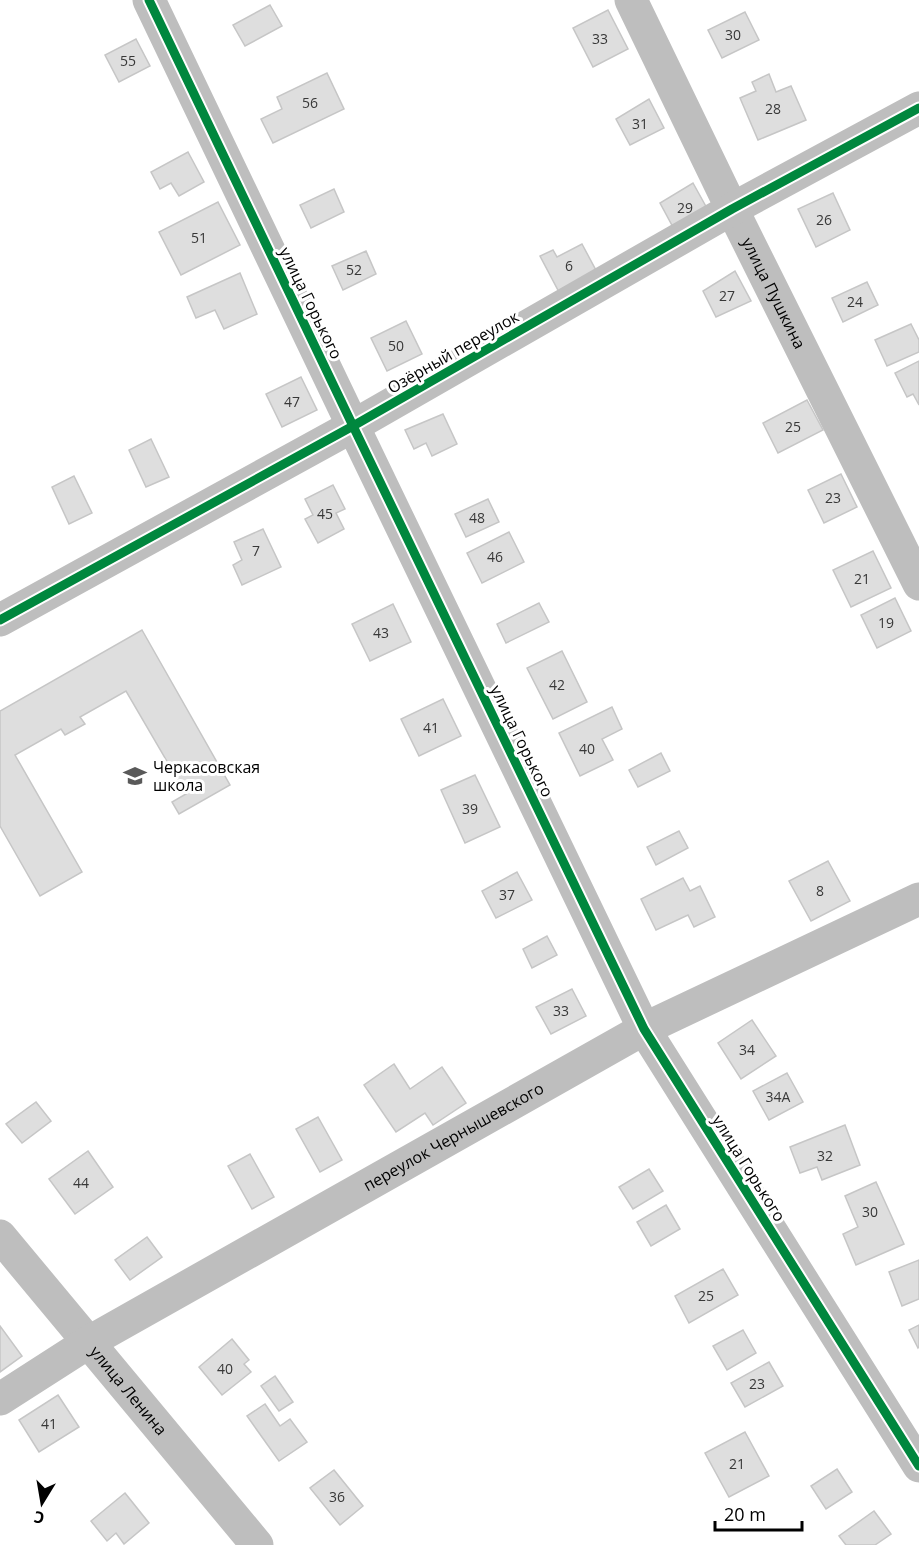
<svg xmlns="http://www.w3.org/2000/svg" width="919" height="1545" font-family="'Open Sans',sans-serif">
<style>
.building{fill:#dedede;stroke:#c6c6c6;stroke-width:1.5}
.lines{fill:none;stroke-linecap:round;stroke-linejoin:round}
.minor{stroke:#bebebe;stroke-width:33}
.cycleway-casing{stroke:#fff;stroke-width:13}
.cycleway{stroke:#00873e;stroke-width:9}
.labels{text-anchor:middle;stroke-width:6;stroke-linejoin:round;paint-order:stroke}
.number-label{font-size:14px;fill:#383838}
.street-label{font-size:16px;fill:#000;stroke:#fff}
.poi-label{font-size:16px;fill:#000;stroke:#fff;text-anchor:start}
</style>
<rect width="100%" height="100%" fill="#fff"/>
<!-- building -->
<g class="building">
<path d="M 270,5 L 282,26 L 245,46 L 233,25 Z"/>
<path d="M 608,10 L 628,49 L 593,67 L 573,28 Z"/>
<path d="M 745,12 L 759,40 L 722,58 L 708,30 Z"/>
<path d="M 136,39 L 150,66 L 119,82 L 105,55 Z"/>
<path d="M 327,73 L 344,109 L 273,143 L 261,119 L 282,109 L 277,97 Z"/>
<path d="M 769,74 L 776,92 L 791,86 L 806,120 L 758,140 L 740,98 L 756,91 L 752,82 Z"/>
<path d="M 649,99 L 664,128 L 630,145 L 616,119 Z"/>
<path d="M 188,152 L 204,182 L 179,196 L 171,183 L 160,189 L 151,172 Z"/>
<path d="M 693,183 L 709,212 L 674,229 L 660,203 Z"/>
<path d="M 334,189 L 344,212 L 311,228 L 300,205 Z"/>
<path d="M 833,193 L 850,230 L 816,247 L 798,209 Z"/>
<path d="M 218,202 L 240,245 L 181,275 L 159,232 Z"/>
<path d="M 582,244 L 598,274 L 560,294 L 540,256 L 553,250 L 557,257 Z"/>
<path d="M 366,251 L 376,274 L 343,290 L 332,266 Z"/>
<path d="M 735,271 L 751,301 L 716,317 L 703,291 Z"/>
<path d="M 240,273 L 257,314 L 224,329 L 215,310 L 196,318 L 187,297 Z"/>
<path d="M 867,282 L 878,305 L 843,322 L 832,298 Z"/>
<path d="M 406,321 L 422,354 L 387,371 L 371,338 Z"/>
<path d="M 911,324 L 919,340 L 919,352 L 887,366 L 875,340 Z"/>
<path d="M 919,361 L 919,405 L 913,394 L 907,397 L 895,373 Z"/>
<path d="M 301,377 L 317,410 L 282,427 L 266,394 Z"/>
<path d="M 807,400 L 823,430 L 778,453 L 763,423 Z"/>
<path d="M 443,414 L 457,444 L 432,456 L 426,443 L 414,449 L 405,430 Z"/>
<path d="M 151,439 L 169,477 L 146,487 L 129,450 Z"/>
<path d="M 841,474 L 857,507 L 824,523 L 808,490 Z"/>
<path d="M 74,476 L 92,513 L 69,524 L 52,487 Z"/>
<path d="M 333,485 L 345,509 L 336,513 L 344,529 L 318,543 L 305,519 L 313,515 L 305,499 Z"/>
<path d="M 488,499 L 499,522 L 466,537 L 455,514 Z"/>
<path d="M 263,529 L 281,567 L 242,585 L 233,565 L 242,560 L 234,542 Z"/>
<path d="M 509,532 L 524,562 L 482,583 L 467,553 Z"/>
<path d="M 873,551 L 891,588 L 851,607 L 833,570 Z"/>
<path d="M 895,598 L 911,631 L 877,648 L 861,615 Z"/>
<path d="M 539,603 L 549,622 L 506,643 L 497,624 Z"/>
<path d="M 393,604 L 411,642 L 370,661 L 352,624 Z"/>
<path d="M 142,630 L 230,785 L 179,814 L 172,802 L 186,794 L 126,691 L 80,717 L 85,724 L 65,735 L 61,729 L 15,755 L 82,872 L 40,896 L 0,826 L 0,711 Z"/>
<path d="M 562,651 L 587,702 L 553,719 L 527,668 Z"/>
<path d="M 443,699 L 461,736 L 419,756 L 401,719 Z"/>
<path d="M 612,707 L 622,729 L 602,739 L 613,760 L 580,776 L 559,733 Z"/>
<path d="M 661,753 L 670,771 L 638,787 L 629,770 Z"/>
<path d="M 475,775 L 500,827 L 465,843 L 441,790 Z"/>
<path d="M 679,831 L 688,848 L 656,865 L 647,847 Z"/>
<path d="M 828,861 L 850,901 L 811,921 L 789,881 Z"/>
<path d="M 517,872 L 532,900 L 496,918 L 482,891 Z"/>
<path d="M 683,878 L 690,891 L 700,886 L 715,917 L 694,927 L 688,915 L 656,930 L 641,899 Z"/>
<path d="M 547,936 L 557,955 L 532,968 L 523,949 Z"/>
<path d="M 572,989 L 586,1016 L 551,1034 L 536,1007 Z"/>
<path d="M 752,1020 L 776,1056 L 741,1079 L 718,1043 Z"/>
<path d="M 394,1064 L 410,1089 L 442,1067 L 466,1103 L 433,1125 L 425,1113 L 396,1132 L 364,1085 Z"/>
<path d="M 787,1073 L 803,1102 L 769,1120 L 753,1091 Z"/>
<path d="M 36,1102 L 51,1121 L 22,1143 L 6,1124 Z"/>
<path d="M 318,1117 L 342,1160 L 320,1172 L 296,1129 Z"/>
<path d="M 845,1125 L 860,1165 L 822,1180 L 817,1167 L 800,1173 L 790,1147 Z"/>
<path d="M 88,1151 L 113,1187 L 75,1214 L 49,1179 Z"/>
<path d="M 250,1154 L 274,1197 L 252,1209 L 228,1166 Z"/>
<path d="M 649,1169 L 663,1191 L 633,1209 L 619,1187 Z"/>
<path d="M 876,1182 L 904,1244 L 856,1265 L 843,1234 L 858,1227 L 845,1196 Z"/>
<path d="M 666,1205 L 680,1229 L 651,1246 L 637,1222 Z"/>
<path d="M 147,1237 L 162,1257 L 130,1280 L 115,1260 Z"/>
<path d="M 919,1260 L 919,1299 L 902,1306 L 889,1272 Z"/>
<path d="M 723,1269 L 738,1295 L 689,1323 L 675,1296 Z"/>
<path d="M 919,1325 L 919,1347 L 918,1348 L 909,1330 Z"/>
<path d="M 0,1326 L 22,1356 L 0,1372 Z"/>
<path d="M 743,1330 L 756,1353 L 727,1370 L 713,1346 Z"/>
<path d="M 232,1339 L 249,1360 L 244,1364 L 251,1372 L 222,1395 L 199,1367 Z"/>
<path d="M 769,1362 L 783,1386 L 745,1407 L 731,1383 Z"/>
<path d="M 275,1376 L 293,1402 L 279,1411 L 261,1386 Z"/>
<path d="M 58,1395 L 79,1427 L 39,1452 L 19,1420 Z"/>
<path d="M 265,1404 L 280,1426 L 290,1419 L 307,1442 L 279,1461 L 247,1416 Z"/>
<path d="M 745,1432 L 769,1476 L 729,1497 L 705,1453 Z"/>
<path d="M 837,1469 L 852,1492 L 826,1509 L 811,1486 Z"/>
<path d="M 334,1470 L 363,1506 L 340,1525 L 310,1488 Z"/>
<path d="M 125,1493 L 149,1523 L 124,1544 L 116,1533 L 107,1541 L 91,1521 Z"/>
<path d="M 874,1511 L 891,1534 L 875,1545 L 846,1545 L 839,1536 Z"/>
</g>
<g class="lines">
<!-- minor -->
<g class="minor">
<path d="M 149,0 L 353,426 L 644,1029 L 919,1466"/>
<path id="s1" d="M 631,0 L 732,209 L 919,584"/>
<path d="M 0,620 L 353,426 L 732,209 L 919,108"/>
<path id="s2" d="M 0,1236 L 257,1545"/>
<path id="s3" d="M 0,1399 L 89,1342 L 644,1029 L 919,899"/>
</g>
<!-- cycleway casing -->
<g class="cycleway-casing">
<g id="cycleway">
<path d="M 149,0 L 353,426 L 644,1029 L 919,1466"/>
<path d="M 0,620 L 353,426 L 732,209 L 919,108"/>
</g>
</g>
<!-- cycleway -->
<use href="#cycleway" class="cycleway"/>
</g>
<!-- icons -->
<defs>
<g id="school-bare" transform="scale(1.8)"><path d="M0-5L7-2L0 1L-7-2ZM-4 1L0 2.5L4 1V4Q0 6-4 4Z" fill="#595959" stroke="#fff" stroke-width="2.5" paint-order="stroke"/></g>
</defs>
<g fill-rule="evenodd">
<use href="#school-bare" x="135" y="776"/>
</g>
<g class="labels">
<!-- number labels -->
<g class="number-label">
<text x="733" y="40">30</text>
<text x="600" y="44">33</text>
<text x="128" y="66">55</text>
<text x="310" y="108">56</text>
<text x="773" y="114">28</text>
<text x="640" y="129">31</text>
<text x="685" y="213">29</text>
<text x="824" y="225">26</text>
<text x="199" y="243">51</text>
<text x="569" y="271">6</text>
<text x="354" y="275">52</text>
<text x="727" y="301">27</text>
<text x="855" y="307">24</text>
<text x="396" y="351">50</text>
<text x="292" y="407">47</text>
<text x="793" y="432">25</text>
<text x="833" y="503">23</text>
<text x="325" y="519">45</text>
<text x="477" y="523">48</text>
<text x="256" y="556">7</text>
<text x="495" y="562">46</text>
<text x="862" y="584">21</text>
<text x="886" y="628">19</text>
<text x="381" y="638">43</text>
<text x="557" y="690">42</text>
<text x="431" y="733">41</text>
<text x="587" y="754">40</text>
<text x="470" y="814">39</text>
<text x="820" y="896">8</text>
<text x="507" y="900">37</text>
<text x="561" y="1016">33</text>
<text x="747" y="1055">34</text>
<text x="778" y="1102">34А</text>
<text x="825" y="1161">32</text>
<text x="81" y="1188">44</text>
<text x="870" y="1217">30</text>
<text x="706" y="1301">25</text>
<text x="225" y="1374">40</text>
<text x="757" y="1389">23</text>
<text x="49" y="1429">41</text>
<text x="737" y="1469">21</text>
<text x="337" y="1502">36</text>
</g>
<!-- street labels -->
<g class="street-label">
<text dy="6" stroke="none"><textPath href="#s1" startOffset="326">улица Пушкина</textPath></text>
<text transform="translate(311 303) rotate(64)" y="6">улица Горького</text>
<text transform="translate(453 352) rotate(-30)" y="6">Озёрный переулок</text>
<text transform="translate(522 741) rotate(64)" y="6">улица Горького</text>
<text dy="6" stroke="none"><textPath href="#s3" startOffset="524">переулок Чернышевского</textPath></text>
<text transform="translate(749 1168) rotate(58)" y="6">улица Горького</text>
<text dy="6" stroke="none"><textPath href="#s2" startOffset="201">улица Ленина</textPath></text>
</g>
<!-- poi labels -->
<g class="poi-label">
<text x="153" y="773">Черкасовская<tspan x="153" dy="18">школа</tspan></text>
</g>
</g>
<!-- north arrow -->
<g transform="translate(42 1503) rotate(191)" stroke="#ffffff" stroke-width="4.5" paint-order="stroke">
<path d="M0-4.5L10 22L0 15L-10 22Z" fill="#000000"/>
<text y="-9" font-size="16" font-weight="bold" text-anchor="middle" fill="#000000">С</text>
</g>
<!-- scale -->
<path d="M715 1521v9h87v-9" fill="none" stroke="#000000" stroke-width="3"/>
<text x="724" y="1521" font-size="18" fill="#000000" stroke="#ffffff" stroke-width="4.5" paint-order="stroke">20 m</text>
</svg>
